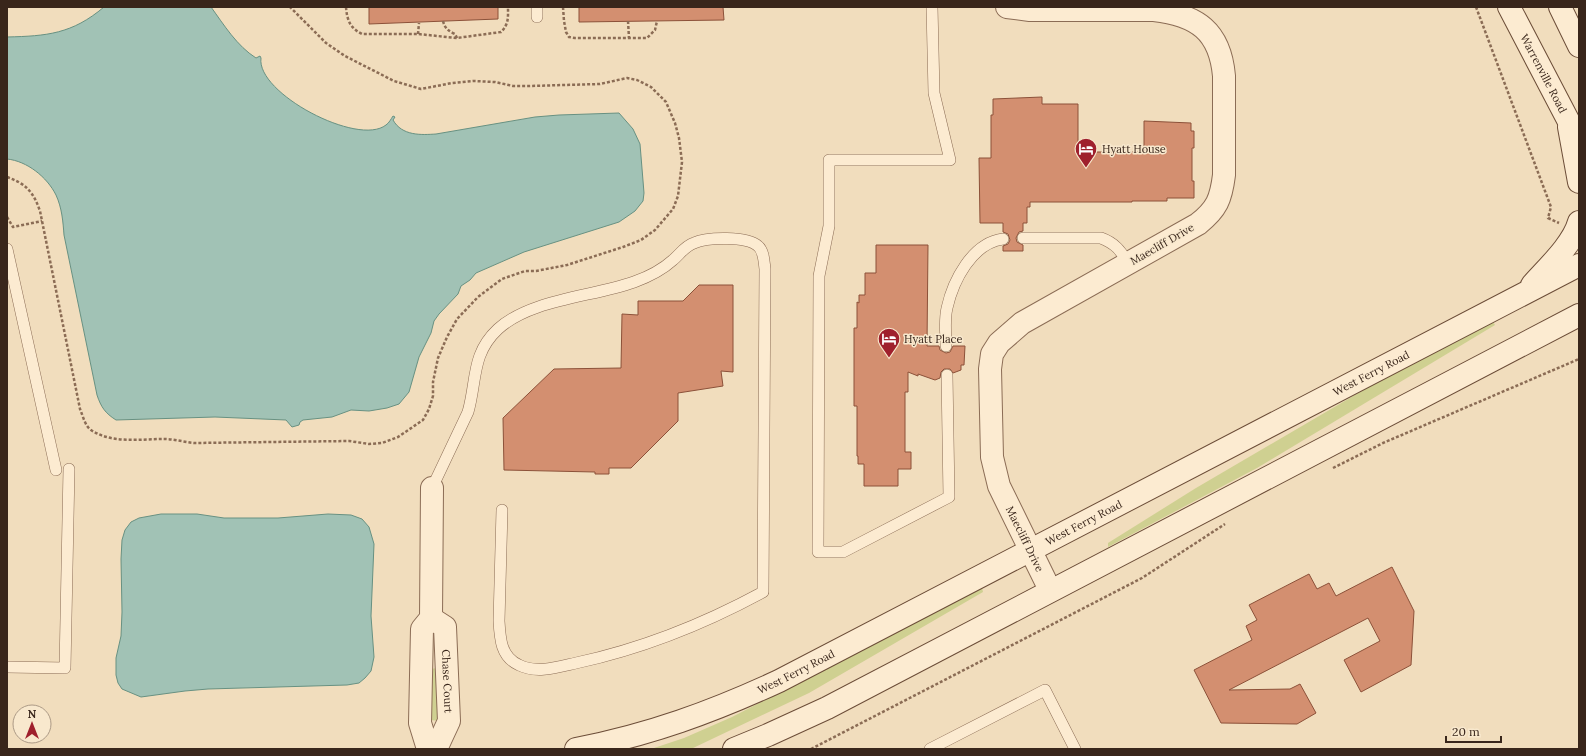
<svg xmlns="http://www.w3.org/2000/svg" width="1586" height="756" font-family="Lora,serif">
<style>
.green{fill:#cfd091}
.water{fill:#a1c2b5;stroke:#689182}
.building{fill:#d38f70;stroke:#8c5139}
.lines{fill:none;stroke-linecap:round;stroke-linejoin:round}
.lane-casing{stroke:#8b6c55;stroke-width:12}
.street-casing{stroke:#8b6c55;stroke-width:24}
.secondary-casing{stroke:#6c4d38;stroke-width:24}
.path{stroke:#8b6c55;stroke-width:2.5;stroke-dasharray:3 2;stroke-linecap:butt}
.lane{stroke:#fcebd1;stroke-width:11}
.street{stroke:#fcebd1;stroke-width:22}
.secondary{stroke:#fcebd1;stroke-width:22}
.labels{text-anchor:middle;stroke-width:3;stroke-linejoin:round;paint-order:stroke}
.street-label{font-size:11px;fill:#39261b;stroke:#f8e8cd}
.poi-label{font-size:11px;fill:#39261b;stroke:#f8e8cd;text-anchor:start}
</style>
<rect width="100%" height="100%" fill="#f1ddbd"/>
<!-- green -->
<g class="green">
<path d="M 1493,322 L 1495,325 L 1257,468 L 1108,547 L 1108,543 L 1196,488 L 1384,378 Z"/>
<path d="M 982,588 L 983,592 L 809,693 L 691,749 L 651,749 L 684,738 L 732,717 Z"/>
<path d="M 436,668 L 439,721 L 431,720 L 432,672 L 432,669 Z"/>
</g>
<!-- water -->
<g class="water">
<path d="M 104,7 L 211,7 C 224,25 237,46 256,58 L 260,56 L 261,58 C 256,93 358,147 386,125 C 389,123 391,119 393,116 L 395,117 L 393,120 C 402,136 421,135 436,134 L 535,117 L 559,115 L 619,113 L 633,129 L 640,144 L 644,193 L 643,201 L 635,211 L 619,222 L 524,252 L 476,273 L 470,280 L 461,286 L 458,294 L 439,314 L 434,321 L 431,333 L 419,357 L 409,392 L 399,404 L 387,408 L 369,411 L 351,410 L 332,417 L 303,420 L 300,422 L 299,425 L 292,427 L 286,420 L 215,417 L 116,420 C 105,413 101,407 97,395 L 64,235 C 63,222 62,208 56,195 C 47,177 27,161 7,159 L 7,37 C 47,36 72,34 104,7 Z"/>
<path d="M 161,514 L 197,514 L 224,518 L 278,518 L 328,514 L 351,515 L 362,519 L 369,527 L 374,544 L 371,616 L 374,657 L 371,671 L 365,678 L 359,683 L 347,685 L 208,689 L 185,691 L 141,697 L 122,689 L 118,683 L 116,675 L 116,658 L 121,636 L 122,612 L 121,559 L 122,540 L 125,530 L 131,522 L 139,518 Z"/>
</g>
<!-- building -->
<g class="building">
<path d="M 369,7 L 498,7 L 498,19 L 369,24 Z"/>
<path d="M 579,7 L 723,7 L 724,20 L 579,22 Z"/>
<path d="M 1042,97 L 1042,104 L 1078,104 L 1078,152 L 1144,152 L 1144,121 L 1191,123 L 1191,131 L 1194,131 L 1194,148 L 1192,148 L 1192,181 L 1194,181 L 1194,198 L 1167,198 L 1167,201 L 1132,201 L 1132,202 L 1030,202 L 1030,207 L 1027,207 L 1027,223 L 1023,223 L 1023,231 L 1019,232 L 1016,238 L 1017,242 L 1023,245 L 1023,251 L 1003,251 L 1003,246 L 1008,244 L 1010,240 L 1008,234 L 1003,232 L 1003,223 L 980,223 L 979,158 L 991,158 L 991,115 L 993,115 L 993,99 Z"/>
<path d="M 876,245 L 928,245 L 927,346 L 939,346 L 940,350 L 946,353 L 950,352 L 953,346 L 965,346 L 964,365 L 961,365 L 961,370 L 953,373 L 950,369 L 944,369 L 941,372 L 940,378 L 935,380 L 918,374 L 918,376 L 908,372 L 908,392 L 905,392 L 905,452 L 911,452 L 911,469 L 898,469 L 898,486 L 864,486 L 864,464 L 858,464 L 858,456 L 857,456 L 857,406 L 854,406 L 854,328 L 857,328 L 857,302 L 859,303 L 859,295 L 865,295 L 865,273 L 876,273 Z"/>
<path d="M 699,285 L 733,285 L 733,372 L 721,371 L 723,386 L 678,393 L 678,421 L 631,468 L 609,468 L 609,474 L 595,474 L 595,472 L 504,470 L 503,418 L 554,369 L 621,368 L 622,314 L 638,315 L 638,301 L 683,301 Z"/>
<path d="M 1392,567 L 1414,611 L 1411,665 L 1361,692 L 1344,660 L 1380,641 L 1368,618 L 1229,690 L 1290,689 L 1300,684 L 1316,713 L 1297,724 L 1221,723 L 1194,670 L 1252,640 L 1246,626 L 1257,620 L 1249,605 L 1309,574 L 1317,589 L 1329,583 L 1336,596 Z"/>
</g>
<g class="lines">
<!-- lane casing -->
<g class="lane-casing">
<g id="lane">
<path d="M 537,7 L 537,17"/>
<path d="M 932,7 L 934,93 L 950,160 L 829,160 L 829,226 L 819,276 L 818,552 L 843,552 L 949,497 L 947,375"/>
<path d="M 1023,238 L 1101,238 C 1115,243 1121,251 1128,263"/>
<path d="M 7,249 L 56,470"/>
<path d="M 946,346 C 946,333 944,321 947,308 C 953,281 972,243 1003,239"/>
<path d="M 432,488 L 468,412 C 477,381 471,354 498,329 C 531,299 592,297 634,282 C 648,277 662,270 673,260 C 680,254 685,246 694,243 C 707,237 747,236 758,246 C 764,251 764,262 765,269 L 763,592 C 704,624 641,649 576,663 C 558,667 537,674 519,665 C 501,657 500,639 499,621 L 502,510"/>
<path d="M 7,667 L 65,668 L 69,469"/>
<path d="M 930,749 L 1045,690 L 1075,749"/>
</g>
</g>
<!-- street casing -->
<g class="street-casing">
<g id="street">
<path id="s1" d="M 1007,7 L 1030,10 L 1154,10 C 1197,15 1220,31 1224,76 L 1224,175 C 1221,199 1217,209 1198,224 L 1022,323 L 999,343 L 992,354 L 990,369 L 992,457 L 999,486 L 1050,590"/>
<path id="s2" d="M 431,618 L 445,627 L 449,721 L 436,749"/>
<path d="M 428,749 L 420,723 L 422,629 L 431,618 L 432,488"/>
</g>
</g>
<!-- secondary casing -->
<g class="secondary-casing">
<g id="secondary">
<path id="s3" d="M 1509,7 L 1579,141"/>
<path d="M 1560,7 L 1579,46"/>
<path d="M 1569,127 L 1579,182"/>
<path d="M 1532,285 C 1548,267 1573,244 1579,222"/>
<path id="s4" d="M 576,749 C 649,735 712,712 779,681 L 1579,265"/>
<path d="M 734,749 L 768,735 L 827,708 L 1579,315"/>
</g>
</g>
<!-- path -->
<g class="path">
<path d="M 346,7 C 347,20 350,28 362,34 L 418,34 L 457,38 L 501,32 C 509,24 508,17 508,7"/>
<path d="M 563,7 L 564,21 L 566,32 L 569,37 L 575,38 L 647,38 L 655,30 L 657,21"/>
<path d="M 1476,7 L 1551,207 L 1548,218 L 1559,223"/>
<path d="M 443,21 C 445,29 449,31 455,34 L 457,38"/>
<path d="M 628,21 L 629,38"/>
<path d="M 418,34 L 419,23"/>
<path d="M 7,177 C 26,184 33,191 40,211 L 80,409 C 83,416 85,426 91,430 C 112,444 140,439 164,439 C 174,439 184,442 194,443 L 349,441 L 369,444 L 382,443 L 398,437 L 423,420 L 429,409 L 433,396 L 433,382 L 438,358 L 447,337 L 457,319 L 478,297 L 502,279 L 525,271 L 536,271 L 567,265 L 623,247 L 641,240 L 655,230 L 673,209 L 678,196 L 682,162 L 679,138 L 675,123 L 666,102 L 651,87 L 637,80 L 627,78 L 600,84 L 529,86 L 513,86 L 495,82 L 473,81 L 452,83 L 421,89 L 394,81 L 345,56 L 326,43 L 290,7"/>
<path d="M 7,217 L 13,227 L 42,221"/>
<path d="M 1333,468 L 1383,443 L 1579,359"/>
<path d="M 811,749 L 1142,578 L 1225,524"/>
</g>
<!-- lane -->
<use href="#lane" class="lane"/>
<!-- street -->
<use href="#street" class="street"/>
<!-- secondary -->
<use href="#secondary" class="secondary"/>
</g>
<!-- icons -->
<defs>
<g id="hotel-pin" transform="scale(1.15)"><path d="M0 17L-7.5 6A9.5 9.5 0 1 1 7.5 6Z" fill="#9f202d" stroke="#f8e8cd"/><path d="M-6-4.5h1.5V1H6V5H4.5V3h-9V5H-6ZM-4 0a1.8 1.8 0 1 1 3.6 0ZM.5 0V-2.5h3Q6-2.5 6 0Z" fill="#fff"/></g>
</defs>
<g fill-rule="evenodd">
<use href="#hotel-pin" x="1086" y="149"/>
<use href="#hotel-pin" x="889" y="339"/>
</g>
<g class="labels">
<!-- street labels -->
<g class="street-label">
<text dy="4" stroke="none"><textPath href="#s3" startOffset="75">Warrenville Road</textPath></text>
<text transform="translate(1162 244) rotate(-30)" y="4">Maecliff Drive</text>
<text dy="4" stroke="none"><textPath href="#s4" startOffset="882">West Ferry Road</textPath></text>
<text dy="4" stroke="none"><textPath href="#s4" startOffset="558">West Ferry Road</textPath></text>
<text dy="4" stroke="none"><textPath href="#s1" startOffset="848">Maecliff Drive</textPath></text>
<text dy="4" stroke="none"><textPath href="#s4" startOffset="234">West Ferry Road</textPath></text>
<text dy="4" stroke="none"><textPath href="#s2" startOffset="71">Chase Court</textPath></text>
</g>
<!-- poi labels -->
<g class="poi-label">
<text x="1102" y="153">Hyatt House</text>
<text x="904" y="343">Hyatt Place</text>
</g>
</g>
<!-- border -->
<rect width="1586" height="756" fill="none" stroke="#39261b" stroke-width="16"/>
<!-- north arrow -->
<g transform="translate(32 724)"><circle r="19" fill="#f8e8cd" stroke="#ac9a86"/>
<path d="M0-3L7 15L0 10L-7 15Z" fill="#9f202d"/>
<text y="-6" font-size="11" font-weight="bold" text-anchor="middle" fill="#39261b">N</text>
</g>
<!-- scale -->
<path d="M1446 736v6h55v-6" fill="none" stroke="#39261b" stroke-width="2"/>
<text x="1452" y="736" font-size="12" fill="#39261b" stroke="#f8e8cd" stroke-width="3" paint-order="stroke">20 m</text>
</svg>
